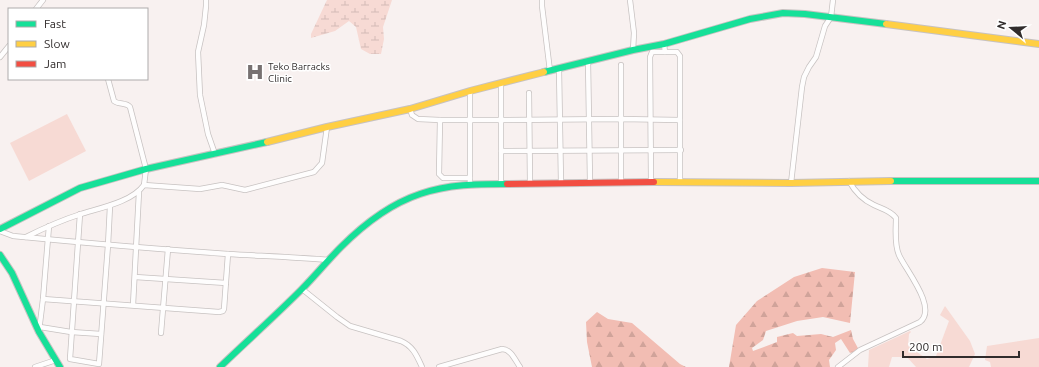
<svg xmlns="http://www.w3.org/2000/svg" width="1039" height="367" font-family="Ubuntu,sans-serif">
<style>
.green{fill:#f7dad4}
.forest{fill:url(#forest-firs)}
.wetland{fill:url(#wetland-marsh)}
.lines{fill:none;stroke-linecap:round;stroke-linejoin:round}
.street-casing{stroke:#c7c2c1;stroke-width:6}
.fast-casing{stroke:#c7c2c1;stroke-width:8}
.slow-casing{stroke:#c7c2c1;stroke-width:8}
.jam-casing{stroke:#c7c2c1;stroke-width:8}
.street{stroke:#fefdfd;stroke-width:4.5}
.fast{stroke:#16e098;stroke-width:6}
.slow{stroke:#ffcf43;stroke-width:6}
.jam{stroke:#f24e42;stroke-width:6}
.labels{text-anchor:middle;stroke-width:3;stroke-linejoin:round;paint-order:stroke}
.poi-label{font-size:10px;fill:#312c2c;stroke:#fff;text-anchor:start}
</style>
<defs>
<pattern id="forest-firs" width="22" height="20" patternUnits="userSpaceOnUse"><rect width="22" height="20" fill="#f2bdb3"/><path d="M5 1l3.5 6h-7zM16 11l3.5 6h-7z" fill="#d0a39a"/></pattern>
<pattern id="wetland-marsh" width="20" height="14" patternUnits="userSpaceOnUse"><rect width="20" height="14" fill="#f7dad4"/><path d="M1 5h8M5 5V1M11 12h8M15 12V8" fill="none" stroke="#d4bbb6"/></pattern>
</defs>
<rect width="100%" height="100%" fill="#f8f1f0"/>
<!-- green -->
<g class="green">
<path d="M 67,114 L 86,151 L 29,181 L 10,143 Z"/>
<path d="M 945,306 L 970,341 L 975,354 L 969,367 L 916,367 L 907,357 L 892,357 L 889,367 L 868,367 L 869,350 L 910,331 L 911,332 L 909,334 L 908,346 L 927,359 L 936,356 L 949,321 L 940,315 Z"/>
<path d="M 1039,338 L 1039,367 L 991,367 L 990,362 L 985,360 L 987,346 Z"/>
</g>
<!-- forest -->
<g class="forest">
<path d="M 822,268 L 855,272 L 850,323 L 823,317 L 797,321 L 766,331 L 763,340 L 752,348 L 753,351 L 777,342 L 777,337 L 793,333 L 797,336 L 821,334 L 833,337 L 851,330 L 853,339 L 859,350 L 850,353 L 841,339 L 835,343 L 836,350 L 829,360 L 830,367 L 729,367 L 736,325 L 757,301 L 794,277 Z"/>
<path d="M 597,312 L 608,319 L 632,323 L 680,364 L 686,367 L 592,367 L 587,342 L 586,322 Z"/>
</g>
<!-- wetland -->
<path class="wetland" d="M 327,0 L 392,0 L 383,27 L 384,39 L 381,54 L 370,54 L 361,49 L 356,27 L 349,21 L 335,31 L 311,38 L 311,34 Z"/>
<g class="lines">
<!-- street casing -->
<g class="street-casing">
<g id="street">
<path d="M 206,0 L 206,6 L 204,25 L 198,52 L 200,95 L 208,134 L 215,154"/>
<path d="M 542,0 L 542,6 L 550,71"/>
<path d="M 630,0 L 634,33 L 633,50"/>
<path d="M 36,9 L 43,0"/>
<path d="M 664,44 L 665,52 L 677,52 L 680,56 L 680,182"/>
<path d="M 0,57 L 9,46"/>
<path d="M 588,61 L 590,182"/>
<path d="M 559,69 L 561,183"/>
<path d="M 108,79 L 114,101 C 119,105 126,102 130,107 L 146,169 L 144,185"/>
<path d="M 470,91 L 470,184"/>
<path d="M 529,93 L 530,183"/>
<path d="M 410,109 L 412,115 L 418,119 L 440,120 L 500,120 L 620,119 L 680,120"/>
<path d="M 440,120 L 439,174 L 443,178 L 470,178"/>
<path d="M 501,151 L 681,150"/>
<path d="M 621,182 L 621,65"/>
<path d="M 651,182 L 650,57 L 652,52 L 665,52"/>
<path d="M 791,183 L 802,87 L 804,77 L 809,67 L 816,57 L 825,26 L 831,17 L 833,0"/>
<path d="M 501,184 L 501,83"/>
<path d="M 80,214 L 70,359 L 99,364 L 108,245 L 110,206"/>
<path d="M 0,231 L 13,236 C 85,243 156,249 228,254 C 262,256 295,257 329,260"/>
<path d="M 26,237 C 44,228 62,220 81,214 C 100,208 132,202 144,185 L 200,189 L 222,185 L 245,190 L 314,172 L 322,163 L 327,127"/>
<path d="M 135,277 L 226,283"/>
<path d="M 302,289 L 337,317 L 350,326 L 401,341 C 413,346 417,356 422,367"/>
<path d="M 43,299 L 219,312 L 223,311 L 224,309 L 228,254"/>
<path d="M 133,305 L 139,192"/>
<path d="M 40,327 L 71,332 L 101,334"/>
<path d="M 39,331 L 43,299 L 49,226"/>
<path d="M 161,333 L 168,249"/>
<path d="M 35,367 L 56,360"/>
<path d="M 439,367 L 502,349 C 511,349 515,360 520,367"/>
<path d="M 838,367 L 860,350 L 920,322 C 938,308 905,269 899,255 C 894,244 896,229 896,218 C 890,210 882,209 874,205 C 863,200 855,192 849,181"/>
</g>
</g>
<!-- fast casing -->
<g class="fast-casing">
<g id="fast">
<path d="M 544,72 L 633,50 L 664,44 L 750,19 L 783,13 L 805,14 L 886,24"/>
<path d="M 891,181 L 1039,181"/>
<path d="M 0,229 L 80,188 L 146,169 L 267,142"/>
<path d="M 0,255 L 12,273 L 39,332 L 60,367"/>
<path d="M 220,367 C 247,341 275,316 301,290 C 315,276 327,261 341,247 C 363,225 390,204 420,194 C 449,184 477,184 507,184"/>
</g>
</g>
<!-- slow casing -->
<g class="slow-casing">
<g id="slow">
<path d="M 886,24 L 1039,44"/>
<path d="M 267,142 L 327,127 L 410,109 L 470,91 L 544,72"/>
<path d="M 654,182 L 791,183 L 891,181"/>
</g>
</g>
<!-- jam casing -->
<g class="jam-casing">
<path id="jam" d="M 507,184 L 654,182"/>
</g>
<!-- street -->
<use href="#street" class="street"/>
<!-- fast -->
<use href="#fast" class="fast"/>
<!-- slow -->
<use href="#slow" class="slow"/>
<!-- jam -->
<use href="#jam" class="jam"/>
</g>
<!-- icons -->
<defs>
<g id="hospital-bare" transform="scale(1.38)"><path d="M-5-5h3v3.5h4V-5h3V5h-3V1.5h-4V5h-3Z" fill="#777171" stroke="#fff" stroke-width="2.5" paint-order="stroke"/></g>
</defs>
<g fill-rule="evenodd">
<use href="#hospital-bare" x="255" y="72"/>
</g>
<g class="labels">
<!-- poi labels -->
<g class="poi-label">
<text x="268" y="70">Teko Barracks<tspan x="268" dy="12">Clinic</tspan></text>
</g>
</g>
<!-- legend -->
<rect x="8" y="8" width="140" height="72" fill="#ffffff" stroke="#adabab"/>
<rect x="16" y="21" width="20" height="6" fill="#16e098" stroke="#adabab"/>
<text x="44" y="28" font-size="12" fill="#312c2c">Fast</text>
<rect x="16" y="41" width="20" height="6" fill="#ffcf43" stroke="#adabab"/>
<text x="44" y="48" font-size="12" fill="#312c2c">Slow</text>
<rect x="16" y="61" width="20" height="6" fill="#f24e42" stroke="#adabab"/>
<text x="44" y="68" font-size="12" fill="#312c2c">Jam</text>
<!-- north arrow -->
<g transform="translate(1011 28) rotate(288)" stroke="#ffffff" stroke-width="3" paint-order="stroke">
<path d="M0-3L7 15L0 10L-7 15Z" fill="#312c2c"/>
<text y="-6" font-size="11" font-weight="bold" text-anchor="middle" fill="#312c2c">N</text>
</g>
<!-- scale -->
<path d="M903 351v6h116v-6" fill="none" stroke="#312c2c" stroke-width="2"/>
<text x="909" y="351" font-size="12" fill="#312c2c" stroke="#ffffff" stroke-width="3" paint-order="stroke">200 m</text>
</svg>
